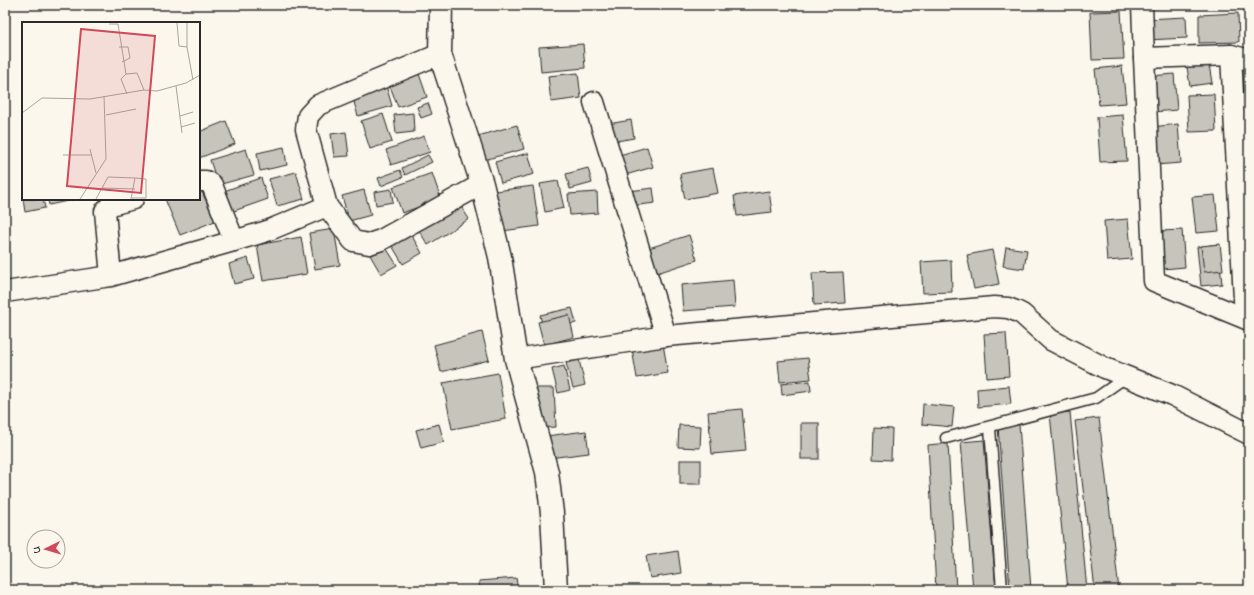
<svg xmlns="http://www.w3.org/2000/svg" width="1254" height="595" font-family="'Indie Flower',sans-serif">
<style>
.building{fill:#c7c4bc;stroke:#2b2b2b}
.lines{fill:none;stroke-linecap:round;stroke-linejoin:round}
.lane-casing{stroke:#2b2b2b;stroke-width:13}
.street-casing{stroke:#2b2b2b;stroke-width:23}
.secondary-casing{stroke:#2b2b2b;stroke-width:25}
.lane{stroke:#fbf7ec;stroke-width:10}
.street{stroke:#fbf7ec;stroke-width:20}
.secondary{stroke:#fbf7ec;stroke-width:22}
.inset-road{fill:none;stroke:#a8a59f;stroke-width:1}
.view{fill:#d1495b;fill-opacity:0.15;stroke:#d1495b;stroke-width:2}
.inset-edge{fill:none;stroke:#2b2b2b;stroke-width:2}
</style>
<rect width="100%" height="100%" fill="#fbf7ec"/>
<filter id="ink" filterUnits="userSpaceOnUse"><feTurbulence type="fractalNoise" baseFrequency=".025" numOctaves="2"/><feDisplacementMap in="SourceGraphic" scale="8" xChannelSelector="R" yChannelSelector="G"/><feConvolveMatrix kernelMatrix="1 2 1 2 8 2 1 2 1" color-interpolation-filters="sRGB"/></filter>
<g filter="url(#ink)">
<!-- building -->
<g class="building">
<path d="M 1146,5 L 1186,5 L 1186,7 L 1146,8 Z"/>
<path d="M 1121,11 L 1124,59 L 1092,60 L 1090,12 Z"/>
<path d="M 1238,13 L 1239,42 L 1199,43 L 1199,15 Z"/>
<path d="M 1186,17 L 1187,38 L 1147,40 L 1146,19 Z"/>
<path d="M 583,44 L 585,68 L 541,72 L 539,47 Z"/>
<path d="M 1209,64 L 1212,83 L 1190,86 L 1187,67 Z"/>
<path d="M 1122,66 L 1126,103 L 1099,105 L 1095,69 Z"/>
<path d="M 418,71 L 427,97 L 398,107 L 388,81 Z"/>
<path d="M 1249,72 L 1249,107 L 1245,108 L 1239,74 Z"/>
<path d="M 578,73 L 581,98 L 551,102 L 548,76 Z"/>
<path d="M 1174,74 L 1177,110 L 1153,112 L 1150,76 Z"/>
<path d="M 386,85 L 392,106 L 358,116 L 352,95 Z"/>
<path d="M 1214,94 L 1216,131 L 1189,132 L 1187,95 Z"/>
<path d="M 428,103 L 432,114 L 421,118 L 417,107 Z"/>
<path d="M 413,113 L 414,132 L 396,134 L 394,115 Z"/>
<path d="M 383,114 L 392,142 L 370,149 L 361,121 Z"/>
<path d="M 1123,115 L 1127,161 L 1100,162 L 1097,117 Z"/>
<path d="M 1246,118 L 1249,118 L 1249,158 L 1248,158 Z"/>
<path d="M 631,120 L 634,138 L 611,142 L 608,124 Z"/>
<path d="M 226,121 L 235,144 L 199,158 L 199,132 Z"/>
<path d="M 1178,124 L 1181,163 L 1155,165 L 1152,127 Z"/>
<path d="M 517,125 L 524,149 L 484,160 L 478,136 Z"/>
<path d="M 346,132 L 349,156 L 334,157 L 331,134 Z"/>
<path d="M 424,136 L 430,152 L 391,165 L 386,150 Z"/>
<path d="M 284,147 L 287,165 L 260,171 L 257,153 Z"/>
<path d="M 647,147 L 653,167 L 622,176 L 616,156 Z"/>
<path d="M 246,149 L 254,175 L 218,185 L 210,160 Z"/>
<path d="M 528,153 L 534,174 L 501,183 L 495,162 Z"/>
<path d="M 428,155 L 432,162 L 405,175 L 402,168 Z"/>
<path d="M 588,168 L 592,183 L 570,189 L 566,174 Z"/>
<path d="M 713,168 L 718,193 L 685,199 L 680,174 Z"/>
<path d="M 400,170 L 403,177 L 381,186 L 378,178 Z"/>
<path d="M 296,172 L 304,199 L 277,206 L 269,179 Z"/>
<path d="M 432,173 L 441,199 L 402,213 L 393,187 Z"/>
<path d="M 261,178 L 268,199 L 228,213 L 221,192 Z"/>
<path d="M 558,181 L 564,208 L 545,212 L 540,184 Z"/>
<path d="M 199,185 L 215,221 L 180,235 L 165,199 L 199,199 Z"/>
<path d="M 533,186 L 539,226 L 502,231 L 496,191 Z"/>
<path d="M 653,188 L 655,203 L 631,206 L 629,191 Z"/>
<path d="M 391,189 L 393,202 L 376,205 L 374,192 Z"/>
<path d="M 364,190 L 371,215 L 349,221 L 342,196 Z"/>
<path d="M 769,191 L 772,212 L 737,216 L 734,196 Z"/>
<path d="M 597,192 L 598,213 L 570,215 L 568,194 Z"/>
<path d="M 1215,195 L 1219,231 L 1196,233 L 1192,197 Z"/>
<path d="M 23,199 L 43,199 L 45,208 L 25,212 Z"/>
<path d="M 48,199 L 72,199 L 72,200 L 49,205 Z"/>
<path d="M 457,200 L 469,219 L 428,245 L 416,226 Z"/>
<path d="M 1128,219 L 1132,259 L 1107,261 L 1104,221 Z"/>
<path d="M 334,229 L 340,265 L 315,269 L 309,233 Z"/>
<path d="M 1182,230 L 1185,267 L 1163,269 L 1160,231 Z"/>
<path d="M 410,233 L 422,253 L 403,264 L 391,244 Z"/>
<path d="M 689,235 L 697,260 L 654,274 L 646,249 Z"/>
<path d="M 301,237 L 307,274 L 263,281 L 257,245 Z"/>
<path d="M 1218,244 L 1222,284 L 1201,286 L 1197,247 Z"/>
<path d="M 1220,244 L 1223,270 L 1204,272 L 1201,246 Z"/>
<path d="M 385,246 L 397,265 L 381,274 L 370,255 Z"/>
<path d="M 1006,247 L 1027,250 L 1024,269 L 1003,266 Z"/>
<path d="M 992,250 L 999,284 L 974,289 L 967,255 Z"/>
<path d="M 248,258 L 254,279 L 234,284 L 229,264 Z"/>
<path d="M 951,260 L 952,292 L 923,293 L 921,262 Z"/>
<path d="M 843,272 L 845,303 L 814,305 L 812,273 Z"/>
<path d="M 733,280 L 735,307 L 683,311 L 681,285 Z"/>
<path d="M 572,308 L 576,323 L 543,329 L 540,315 Z"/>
<path d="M 569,315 L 574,337 L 544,345 L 538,322 Z"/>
<path d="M 482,332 L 489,360 L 441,372 L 434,345 Z"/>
<path d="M 1006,333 L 1009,376 L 987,378 L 984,334 Z"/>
<path d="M 663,344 L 668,373 L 637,378 L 632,349 Z"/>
<path d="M 808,358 L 811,379 L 780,382 L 778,361 Z"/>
<path d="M 579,360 L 585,385 L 573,388 L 566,363 Z"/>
<path d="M 564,366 L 570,390 L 558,393 L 552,369 Z"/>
<path d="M 498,373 L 506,419 L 452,429 L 443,383 Z"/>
<path d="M 810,381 L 811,391 L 782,395 L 781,384 Z"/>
<path d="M 1009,386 L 1011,404 L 978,407 L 977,389 Z"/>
<path d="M 536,388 L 554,388 L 556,427 L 538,428 Z"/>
<path d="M 923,404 L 954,407 L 952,427 L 922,424 Z"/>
<path d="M 742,409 L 746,451 L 712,454 L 708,412 Z"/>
<path d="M 1070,412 L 1087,590 L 1068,590 L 1050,414 Z"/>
<path d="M 1099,418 L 1119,590 L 1095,590 L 1075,421 Z"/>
<rect x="801" y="423" width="18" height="36"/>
<path d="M 439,424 L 444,442 L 421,448 L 416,430 Z"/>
<path d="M 1019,424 L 1031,590 L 1010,590 L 998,426 Z"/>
<path d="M 679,425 L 701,426 L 700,448 L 678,447 Z"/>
<path d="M 874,428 L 892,429 L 891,460 L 873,459 Z"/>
<path d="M 586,431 L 589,453 L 549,458 L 546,436 Z"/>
<path d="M 984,440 L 996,590 L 973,590 L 961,442 Z"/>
<path d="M 948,443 L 956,590 L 936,590 L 928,445 Z"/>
<rect x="680" y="460" width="21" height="24"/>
<path d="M 678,551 L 681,573 L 650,578 L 646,556 Z"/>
<path d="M 516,578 L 518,590 L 480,590 L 479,581 Z"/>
</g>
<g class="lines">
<!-- lane casing -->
<g class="lane-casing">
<g id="lane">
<path d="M 990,428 L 1002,590"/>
<path d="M 946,438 L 1096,398 L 1126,377"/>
</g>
</g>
<!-- street casing -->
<g class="street-casing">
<g id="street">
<path d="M 1142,5 L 1144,58"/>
<path d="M 440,54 L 318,105 L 308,116 L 306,129 L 327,206 L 353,241 L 369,244 L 381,240 L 482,184"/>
<path d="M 1231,55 L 1245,318"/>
<path d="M 1249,60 L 1231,55 L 1144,58 L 1154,281 L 1249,320"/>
<path d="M 594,102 L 666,336"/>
<path d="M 199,181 L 206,181 L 212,185 L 234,241"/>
<path d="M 111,276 L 105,211 L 111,205 L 133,199"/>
<path d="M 5,292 L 111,276 L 234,241 L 267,231 L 327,206"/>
<path d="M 516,359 L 666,336 L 994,307 L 1008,308 L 1016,311 L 1022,314 L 1051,340 L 1105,368 L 1172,395 L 1249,434"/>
</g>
</g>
<!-- secondary casing -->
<g class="secondary-casing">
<path id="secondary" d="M 441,5 L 440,54 L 482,184 L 500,257 L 516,359 L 547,472 L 552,513 L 556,590"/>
</g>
<!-- lane -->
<use href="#lane" class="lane"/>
<!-- street -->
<use href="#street" class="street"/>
<!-- secondary -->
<use href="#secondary" class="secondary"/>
</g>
</g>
<!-- overview -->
<g transform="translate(22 22)">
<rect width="178" height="178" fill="#fbf7ec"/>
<path class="inset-road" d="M 155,1 L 157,24 L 165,25 L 171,58M 165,1 L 165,25M 87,2 L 96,2 L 104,52M 97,25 L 106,25 L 108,36 L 100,40M 154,64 L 160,111M 105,72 L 99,57 L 104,52 L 115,51 L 122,68M 0,91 L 20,76 L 68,77 L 122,68 L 135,69 L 164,61 L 178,53M 84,93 L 114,87M 158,94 L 171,90M 159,105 L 173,101M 68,127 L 74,151M 41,133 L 69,133M 80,166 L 113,167M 110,176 L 124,176 L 124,157 L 113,156M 58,177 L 84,137 L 82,74M 74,177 L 86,155 L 113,156 L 109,177"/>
<path class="view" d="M 59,7 L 133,14 L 119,171 L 45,164 Z"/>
<rect width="178" height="178" class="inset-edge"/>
</g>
<!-- margin -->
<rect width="1254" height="595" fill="none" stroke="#fbf7ec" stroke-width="20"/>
<rect x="10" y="10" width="1234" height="575" fill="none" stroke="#2b2b2b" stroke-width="1.5" filter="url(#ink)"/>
<!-- north arrow -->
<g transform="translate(46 549) rotate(265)"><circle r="19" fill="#fbf7ec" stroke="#a8a59f"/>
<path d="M0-3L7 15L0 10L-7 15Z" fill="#d1495b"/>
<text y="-6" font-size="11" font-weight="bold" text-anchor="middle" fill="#2b2b2b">U</text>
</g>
</svg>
